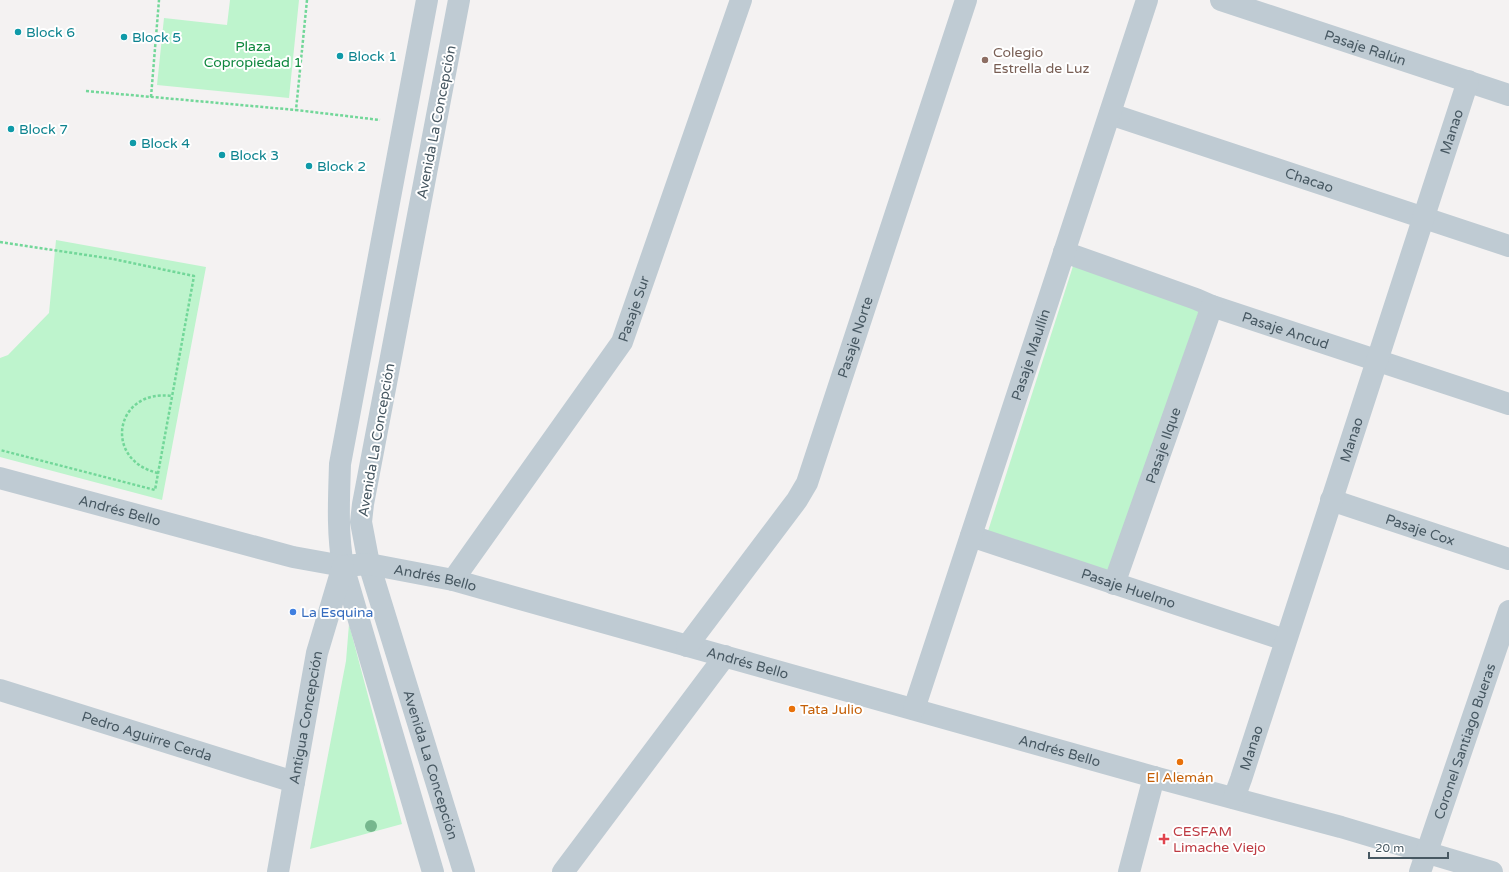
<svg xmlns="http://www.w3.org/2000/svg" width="1509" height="872" font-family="'Varela Round',sans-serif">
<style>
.green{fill:#bef4cd}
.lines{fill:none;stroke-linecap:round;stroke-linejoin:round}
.path{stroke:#72d799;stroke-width:2.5;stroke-dasharray:3 2;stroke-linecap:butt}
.minor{stroke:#bfcbd3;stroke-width:22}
.tree{fill:#76b78e}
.culture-dot{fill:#0f9aa8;stroke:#fff;stroke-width:1.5}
.education-dot{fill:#8d6e63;stroke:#fff;stroke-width:1.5}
.shop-dot{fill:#3f7fe0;stroke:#fff;stroke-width:1.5}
.food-dot{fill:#e8710a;stroke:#fff;stroke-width:1.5}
.health-dot{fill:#e0444e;stroke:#fff;stroke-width:1.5}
.labels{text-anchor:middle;stroke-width:4;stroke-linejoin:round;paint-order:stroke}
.culture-label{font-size:14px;fill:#0d838f;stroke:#fff;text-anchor:start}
.park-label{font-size:14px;fill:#0e873d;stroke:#fff}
.street-label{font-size:14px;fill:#475862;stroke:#fff}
.education-label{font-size:14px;fill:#785e54;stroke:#fff;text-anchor:start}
.shop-label{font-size:14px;fill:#366cbe;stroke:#fff;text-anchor:start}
.food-label{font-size:14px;fill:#c56008;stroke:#fff;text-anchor:start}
.health-label{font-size:14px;fill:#be3a42;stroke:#fff;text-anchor:start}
</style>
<rect width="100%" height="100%" fill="#f4f2f2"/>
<!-- green -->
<g class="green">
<path d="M 230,0 L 299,0 L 289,98 L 157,85 L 164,18 L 227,25 Z"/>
<path d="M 56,240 L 206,267 L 162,500 L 0,457 L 0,358 L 8,355 L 49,313 Z"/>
<path d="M 1074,263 L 1200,308 L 1109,571 L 988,531 Z"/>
<path d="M 349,624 L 402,824 L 310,849 L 346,661 Z"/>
</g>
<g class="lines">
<!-- path -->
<g class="path">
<path d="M 307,0 L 296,110 L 380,120"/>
<path d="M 86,91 L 296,110"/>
<path d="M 151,97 L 159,0"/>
<path d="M 0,242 L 113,259 L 194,276 L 155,490 L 0,450"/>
<path d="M 158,473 C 102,460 115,388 172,396"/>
</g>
<!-- minor -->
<g class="minor">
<path d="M 427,0 L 340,464 C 339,498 337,532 343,566 L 433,872"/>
<path id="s1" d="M 459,0 L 363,504 L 361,522 L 369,564 L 464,872"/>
<path id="s2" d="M 1221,0 L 1509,95"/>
<path id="s3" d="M 1110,114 L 1509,246"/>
<path id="s4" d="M 1064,252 L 1196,299 L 1212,306 L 1509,404"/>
<path id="s5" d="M 0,478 L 293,557 L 343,566 L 369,564 L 453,580 L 1154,777 L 1341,827 L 1492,872"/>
<path id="s6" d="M 1331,500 L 1509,559"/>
<path id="s7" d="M 971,536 L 1285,640"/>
<path id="s8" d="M 453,580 L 622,342 L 741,0"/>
<path id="s9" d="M 1114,584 L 1212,306"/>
<path id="s10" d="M 687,646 L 797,500 L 807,483 L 966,0"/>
<path id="s11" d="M 0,690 L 294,782"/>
<path id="s12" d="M 914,709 L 1147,0"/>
<path id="s13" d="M 1234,798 L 1241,779 L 1468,81"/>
<path id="s14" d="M 278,872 L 317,653 L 343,566"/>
<path d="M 563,872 L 725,656"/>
<path d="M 1129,872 L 1154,777"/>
<path id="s15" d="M 1420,872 L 1509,611"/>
</g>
</g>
<!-- trees -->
<circle class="tree" cx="371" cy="826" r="6"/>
<!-- markers -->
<g class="culture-dot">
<circle cx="18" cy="32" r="4"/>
<circle cx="124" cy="37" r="4"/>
<circle cx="340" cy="56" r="4"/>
<circle cx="11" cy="129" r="4"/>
<circle cx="133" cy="143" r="4"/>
<circle cx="222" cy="155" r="4"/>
<circle cx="309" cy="166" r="4"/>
</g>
<circle class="education-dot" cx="985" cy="60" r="4"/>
<circle class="shop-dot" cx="293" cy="612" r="4"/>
<g class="food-dot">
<circle cx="792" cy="709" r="4"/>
<circle cx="1180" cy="762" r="4"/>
</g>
<path class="health-dot" d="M1162 833h4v4h4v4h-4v4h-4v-4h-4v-4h4z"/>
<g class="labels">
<!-- culture labels -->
<g class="culture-label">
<text x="26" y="37">Block 6</text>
<text x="132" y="42">Block 5</text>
<text x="348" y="61">Block 1</text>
<text x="19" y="134">Block 7</text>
<text x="141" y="148">Block 4</text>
<text x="230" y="160">Block 3</text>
<text x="317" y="171">Block 2</text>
</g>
<!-- park labels -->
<g class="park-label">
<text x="253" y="51">Plaza<tspan x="253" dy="16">Copropiedad 1</tspan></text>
</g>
<!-- street labels -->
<g class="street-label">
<text dy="5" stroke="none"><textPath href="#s2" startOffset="152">Pasaje Ralún</textPath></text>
<text transform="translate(436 122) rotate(-79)" y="5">Avenida La Concepción</text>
<text dy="5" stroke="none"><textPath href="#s13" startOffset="701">Manao</textPath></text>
<text dy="5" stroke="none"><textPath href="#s3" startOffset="210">Chacao</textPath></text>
<text dy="5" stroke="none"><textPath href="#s8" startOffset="327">Pasaje Sur</textPath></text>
<text dy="5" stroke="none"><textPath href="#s4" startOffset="235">Pasaje Ancud</textPath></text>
<text dy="5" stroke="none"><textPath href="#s10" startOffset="356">Pasaje Norte</textPath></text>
<text dy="5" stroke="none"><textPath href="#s12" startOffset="373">Pasaje Maullín</textPath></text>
<text transform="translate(376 440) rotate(-80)" y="5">Avenida La Concepción</text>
<text dy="5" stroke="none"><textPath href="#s13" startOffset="377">Manao</textPath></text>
<text dy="5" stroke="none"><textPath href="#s9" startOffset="147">Pasaje Ilque</textPath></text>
<text dy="5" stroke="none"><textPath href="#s5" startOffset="124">Andrés Bello</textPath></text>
<text dy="5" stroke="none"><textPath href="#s6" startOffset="94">Pasaje Cox</textPath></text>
<text dy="5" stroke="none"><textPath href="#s5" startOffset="448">Andrés Bello</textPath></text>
<text dy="5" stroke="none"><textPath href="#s7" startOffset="166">Pasaje Huelmo</textPath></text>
<text dy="5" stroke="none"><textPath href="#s5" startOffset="772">Andrés Bello</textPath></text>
<text dy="5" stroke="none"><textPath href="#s14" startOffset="157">Antigua Concepción</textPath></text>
<text dy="5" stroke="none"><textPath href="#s11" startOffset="154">Pedro Aguirre Cerda</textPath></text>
<text dy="5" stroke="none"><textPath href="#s15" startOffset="138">Coronel Santiago Bueras</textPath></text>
<text dy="5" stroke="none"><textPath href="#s13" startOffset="53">Manao</textPath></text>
<text dy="5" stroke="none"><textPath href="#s5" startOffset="1096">Andrés Bello</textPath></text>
<text dy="5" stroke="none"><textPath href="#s1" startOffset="784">Avenida La Concepción</textPath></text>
</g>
<!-- education labels -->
<g class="education-label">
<text x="993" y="57">Colegio<tspan x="993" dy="16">Estrella de Luz</tspan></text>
</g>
<!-- shop labels -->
<g class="shop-label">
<text x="301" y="617">La Esquina</text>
</g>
<!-- food labels -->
<g class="food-label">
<text x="800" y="714">Tata Julio</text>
<text x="1180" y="782" text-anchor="middle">El Alemán</text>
</g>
<!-- health labels -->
<g class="health-label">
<text x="1173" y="836">CESFAM<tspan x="1173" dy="16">Limache Viejo</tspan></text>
</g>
</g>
<!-- scale -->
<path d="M1369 852v6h79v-6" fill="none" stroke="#475862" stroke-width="2"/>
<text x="1375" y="852" font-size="12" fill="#475862" stroke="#ffffff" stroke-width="3" paint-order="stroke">20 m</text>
</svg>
